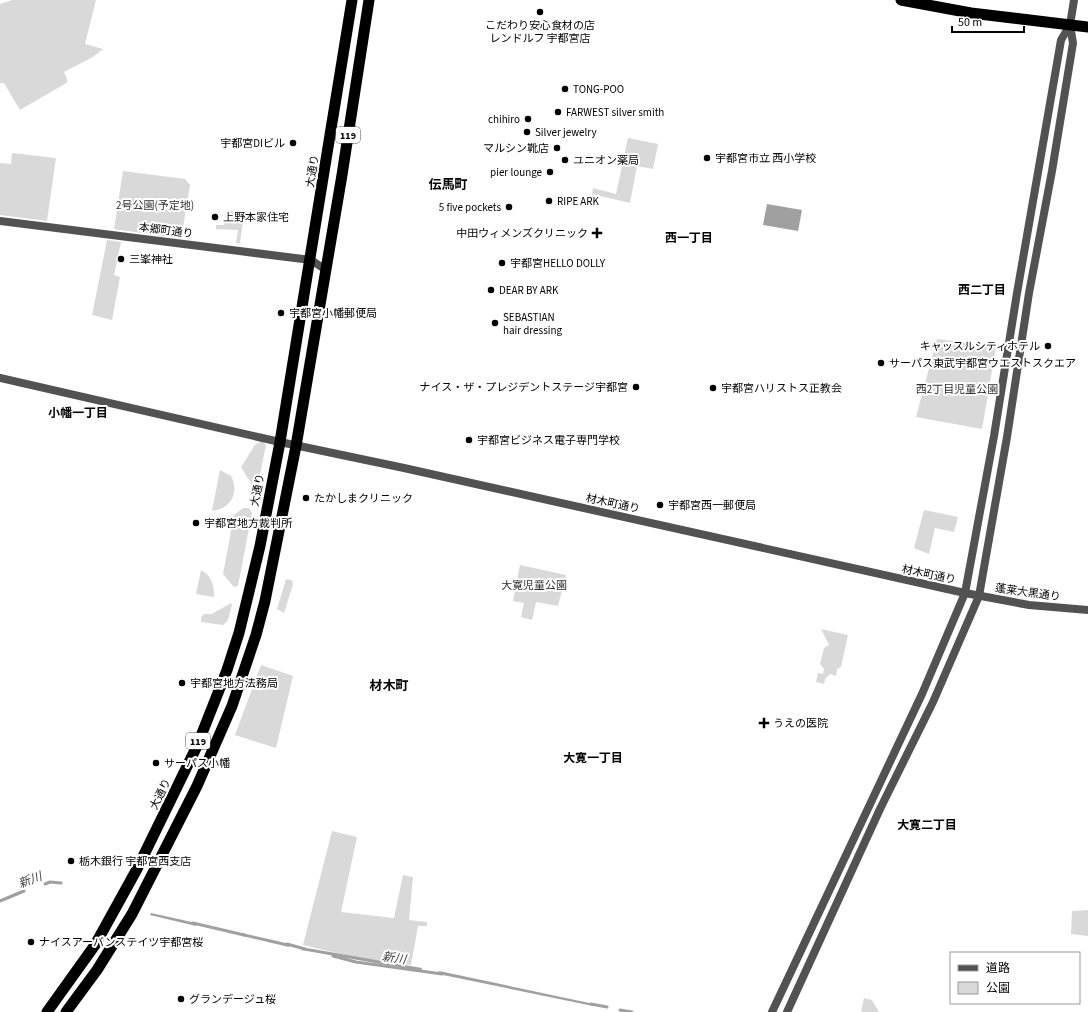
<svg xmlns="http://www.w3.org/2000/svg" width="1088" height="1012" font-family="'Source Sans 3','Noto Sans JP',sans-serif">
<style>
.green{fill:#d9d9d9}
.water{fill:#a0a0a0}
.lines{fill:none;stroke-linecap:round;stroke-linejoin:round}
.stream{stroke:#a0a0a0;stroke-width:3}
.tertiary{stroke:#525252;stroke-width:8}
.trunk{stroke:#000;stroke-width:11}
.poi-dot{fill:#000;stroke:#fff;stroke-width:1.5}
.labels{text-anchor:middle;stroke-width:4;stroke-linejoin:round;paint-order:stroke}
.shield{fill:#fff;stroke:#4c4c4c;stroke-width:1}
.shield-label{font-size:10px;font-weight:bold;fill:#000}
.poi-label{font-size:11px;fill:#000;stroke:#fff;text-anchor:start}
.street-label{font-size:11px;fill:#000;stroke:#fff}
.park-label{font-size:11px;fill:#303030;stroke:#fff}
.neighbourhood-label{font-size:12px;font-weight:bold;fill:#000;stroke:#fff}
.water-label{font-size:12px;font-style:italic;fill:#414141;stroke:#fff}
.quarter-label{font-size:13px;font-weight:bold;fill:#000;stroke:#fff}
</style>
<rect width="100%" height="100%" fill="#fff"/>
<!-- green -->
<g class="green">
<path d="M 12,0 L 96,0 L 85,44 L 103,49 L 93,57 L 64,72 L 68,82 L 20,110 L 4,83 L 0,83 L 0,4 Z"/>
<path d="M 628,138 L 658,144 L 653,169 L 637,166 L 630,203 L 592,194 L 593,188 L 616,194 Z"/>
<path d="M 12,153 L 56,158 L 47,221 L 0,215 L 0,163 L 11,164 Z"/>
<path d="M 123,171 L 185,179 L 190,185 L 182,234 L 176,238 L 114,229 Z"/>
<path d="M 226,210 L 244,213 L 240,243 L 236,243 L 238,230 L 216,229 L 216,225 L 224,225 Z"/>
<path d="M 107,240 L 121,242 L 114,275 L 120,277 L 112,320 L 92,315 Z"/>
<path d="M 937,339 L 996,347 L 982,429 L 916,417 Z"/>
<path d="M 262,441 L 266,445 L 258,484 L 254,488 L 241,467 L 255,445 Z"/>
<path d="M 220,470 L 231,476 C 240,493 230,509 212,511 Z"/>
<path d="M 243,508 L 249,508 L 252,513 L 238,586 L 234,587 L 223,574 L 234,515 Z"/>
<path d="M 924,510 L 958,517 L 954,532 L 935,528 L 929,554 L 914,548 Z"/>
<path d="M 520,565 L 566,575 L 558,606 L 536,602 L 532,620 L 521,617 L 524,603 L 513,601 Z"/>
<path d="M 201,570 C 212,576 214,585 214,597 L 196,594 Z"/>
<path d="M 286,579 L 292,580 L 293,584 L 284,613 L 277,609 Z"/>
<path d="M 231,603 L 232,605 L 228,620 L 223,625 L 201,622 L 201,617 L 204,614 L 212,614 Z"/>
<path d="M 821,629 L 848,635 L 841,667 L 837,669 L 836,676 L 830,674 L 825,679 L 824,684 L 816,682 L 818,673 L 823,674 L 824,669 L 820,664 L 824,648 L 829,645 Z"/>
<path d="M 261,665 L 293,676 L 276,748 L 235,735 Z"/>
<path d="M 332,831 L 357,837 L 341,912 L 394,918 L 403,875 L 413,877 L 409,920 L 427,922 L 427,926 L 418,926 L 411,965 L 353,957 L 303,945 Z"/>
<path d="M 1088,910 L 1088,936 L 1071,934 L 1072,911 Z"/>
<path d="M 864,998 L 872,1000 L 879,1012 L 861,1012 Z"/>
</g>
<!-- water -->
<g class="water">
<path d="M 767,204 L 802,210 L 798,231 L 763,225 Z"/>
<path d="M 151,913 L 196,923 L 196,926 L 150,915 Z"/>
<path d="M 242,933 L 290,944 L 289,947 L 242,936 Z"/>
<path d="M 301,947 L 422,968 L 421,971 L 301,950 Z"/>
<path d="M 439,971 L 594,1004 L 593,1006 L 438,974 Z"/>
</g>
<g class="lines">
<!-- stream -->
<g class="stream">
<path d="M 45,884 L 50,882 L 61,883"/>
<path d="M 0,901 L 24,891"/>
<path d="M 193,923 L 244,935"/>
<path d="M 287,944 L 305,949"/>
<path d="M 333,956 L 356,962 L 442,974"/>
<path d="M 591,1004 L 607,1007"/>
<path d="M 620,1010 L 632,1012"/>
</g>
<!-- tertiary -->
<g class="tertiary">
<path d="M 0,221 L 311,260 L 326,270"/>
<path d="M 0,378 L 280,442 L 404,468 L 965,593 L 1029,605 L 1088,610"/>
<path d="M 772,1012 L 922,694 L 965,593 L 994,436 L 1017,293 L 1060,46 L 1061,40 L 1070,25 L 1074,0"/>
<path d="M 787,1012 L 880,809 L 933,702 L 979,596 L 1007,437 L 1029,293 L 1052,171 L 1073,43 L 1070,25"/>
</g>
<!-- trunk -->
<g class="trunk">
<path d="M 901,0 L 971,13 L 1088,27"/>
<path d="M 47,1012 L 95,945 L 137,869 L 197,746 L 227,670 L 239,633 L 260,546 L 280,442 L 352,0"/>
<path d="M 66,1012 L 97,970 L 132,914 L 197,786 L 232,706 L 256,635 L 265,601 L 296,446 L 342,175 L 369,0"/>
</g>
</g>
<!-- markers -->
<g class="poi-dot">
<circle cx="540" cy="12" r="4"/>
<circle cx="565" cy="89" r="4"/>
<circle cx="558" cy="112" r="4"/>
<circle cx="528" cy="119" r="4"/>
<circle cx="527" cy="132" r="4"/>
<circle cx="293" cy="143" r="4"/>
<circle cx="557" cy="148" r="4"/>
<circle cx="707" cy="158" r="4"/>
<circle cx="565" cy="160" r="4"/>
<circle cx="550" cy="172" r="4"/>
<circle cx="549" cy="201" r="4"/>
<circle cx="509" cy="207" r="4"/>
<circle cx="215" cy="217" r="4"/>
<path d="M595 227h4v4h4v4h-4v4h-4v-4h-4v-4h4z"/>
<circle cx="121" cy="259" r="4"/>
<circle cx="502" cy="263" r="4"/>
<circle cx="491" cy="290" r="4"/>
<circle cx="281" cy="313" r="4"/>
<circle cx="495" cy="323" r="4"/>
<circle cx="1048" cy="346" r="4"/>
<circle cx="881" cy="363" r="4"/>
<circle cx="636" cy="387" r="4"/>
<circle cx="713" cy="388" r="4"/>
<circle cx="469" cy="440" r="4"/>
<circle cx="306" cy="498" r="4"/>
<circle cx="660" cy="505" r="4"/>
<circle cx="196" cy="523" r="4"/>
<circle cx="182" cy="683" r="4"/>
<path d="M762 717h4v4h4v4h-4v4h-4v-4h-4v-4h4z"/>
<circle cx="156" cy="763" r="4"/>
<circle cx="71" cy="861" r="4"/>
<circle cx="31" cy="942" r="4"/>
<circle cx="181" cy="999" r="4"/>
</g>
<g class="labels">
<!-- shield labels -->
<g class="shield">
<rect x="336" y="127" width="24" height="16" rx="3"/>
<rect x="186" y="733" width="24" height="16" rx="3"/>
</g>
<g class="shield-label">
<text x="348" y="139">119</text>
<text x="198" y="745">119</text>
</g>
<!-- poi labels -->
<g class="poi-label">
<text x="540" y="29" text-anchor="middle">こだわり安心食材の店<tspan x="540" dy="13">レンドルフ 宇都宮店</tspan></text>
<text x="573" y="93">TONG-POO</text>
<text x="566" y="116">FARWEST silver smith</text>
<text x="520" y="123" text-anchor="end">chihiro</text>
<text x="535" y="136">Silver jewelry</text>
<text x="285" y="147" text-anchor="end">宇都宮DIビル</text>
<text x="549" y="152" text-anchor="end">マルシン靴店</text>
<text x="715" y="162">宇都宮市立 西小学校</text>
<text x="573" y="164">ユニオン薬局</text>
<text x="542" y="176" text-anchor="end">pier lounge</text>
<text x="557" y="205">RIPE ARK</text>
<text x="501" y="211" text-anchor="end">5 five pockets</text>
<text x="223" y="221">上野本家住宅</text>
<text x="588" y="237" text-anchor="end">中田ウィメンズクリニック</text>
<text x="129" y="263">三峯神社</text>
<text x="510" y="267">宇都宮HELLO DOLLY</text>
<text x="499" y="294">DEAR BY ARK</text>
<text x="289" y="317">宇都宮小幡郵便局</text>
<text x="503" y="321">SEBASTIAN<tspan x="503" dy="13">hair dressing</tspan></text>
<text x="1040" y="350" text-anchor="end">キャッスルシティホテル</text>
<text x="889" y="367">サーパス東武宇都宮ウエストスクエア</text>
<text x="628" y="391" text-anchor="end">ナイス・ザ・プレジデントステージ宇都宮</text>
<text x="721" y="392">宇都宮ハリストス正教会</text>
<text x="477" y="444">宇都宮ビジネス電子専門学校</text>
<text x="314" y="502">たかしまクリニック</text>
<text x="668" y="509">宇都宮西一郵便局</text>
<text x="204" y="527">宇都宮地方裁判所</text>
<text x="190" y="687">宇都宮地方法務局</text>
<text x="773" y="727">うえの医院</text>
<text x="164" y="767">サーパス小幡</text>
<text x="79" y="865">栃木銀行 宇都宮西支店</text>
<text x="39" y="946">ナイスアーバンステイツ宇都宮桜</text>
<text x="189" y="1003">グランデージュ桜</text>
</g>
<!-- street labels -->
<g class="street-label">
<text transform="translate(312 171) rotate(-81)" y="4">大通り</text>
<text transform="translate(166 230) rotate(7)" y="4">本郷町通り</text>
<text transform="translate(257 490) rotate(-79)" y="4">大通り</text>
<text transform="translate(613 503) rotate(12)" y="4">材木町通り</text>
<text transform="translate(929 574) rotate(12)" y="4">材木町通り</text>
<text transform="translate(1028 592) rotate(8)" y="4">蓬莱大黒通り</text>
<text transform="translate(160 794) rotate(-64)" y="4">大通り</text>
</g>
<!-- park labels -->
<g class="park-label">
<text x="155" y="209">2号公園(予定地)</text>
<text x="957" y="393">西2丁目児童公園</text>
<text x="534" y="589">大寛児童公園</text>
</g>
<!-- neighbourhood labels -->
<g class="neighbourhood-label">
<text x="689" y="242">西一丁目</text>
<text x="982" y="294">西二丁目</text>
<text x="78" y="417">小幡一丁目</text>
<text x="593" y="762">大寛一丁目</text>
<text x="927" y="829">大寛二丁目</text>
</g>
<!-- water labels -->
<g class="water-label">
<text transform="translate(30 880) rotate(-21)" y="4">新川</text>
<text transform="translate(394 958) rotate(8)" y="4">新川</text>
</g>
<!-- quarter labels -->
<g class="quarter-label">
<text x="448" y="189">伝馬町</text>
<text x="389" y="690">材木町</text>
</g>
</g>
<!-- legend -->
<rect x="950" y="952" width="130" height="52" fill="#ffffff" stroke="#999999"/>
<rect x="958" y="965" width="20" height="6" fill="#525252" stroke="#999999"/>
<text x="986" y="972" font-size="12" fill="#000000">道路</text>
<rect x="958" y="982" width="20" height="12" fill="#d9d9d9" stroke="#999999"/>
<text x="986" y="992" font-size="12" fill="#000000">公園</text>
<!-- scale -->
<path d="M952 26v6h72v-6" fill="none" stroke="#000000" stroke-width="2"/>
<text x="958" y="26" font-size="12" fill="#000000" stroke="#ffffff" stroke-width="3" paint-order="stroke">50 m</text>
</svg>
